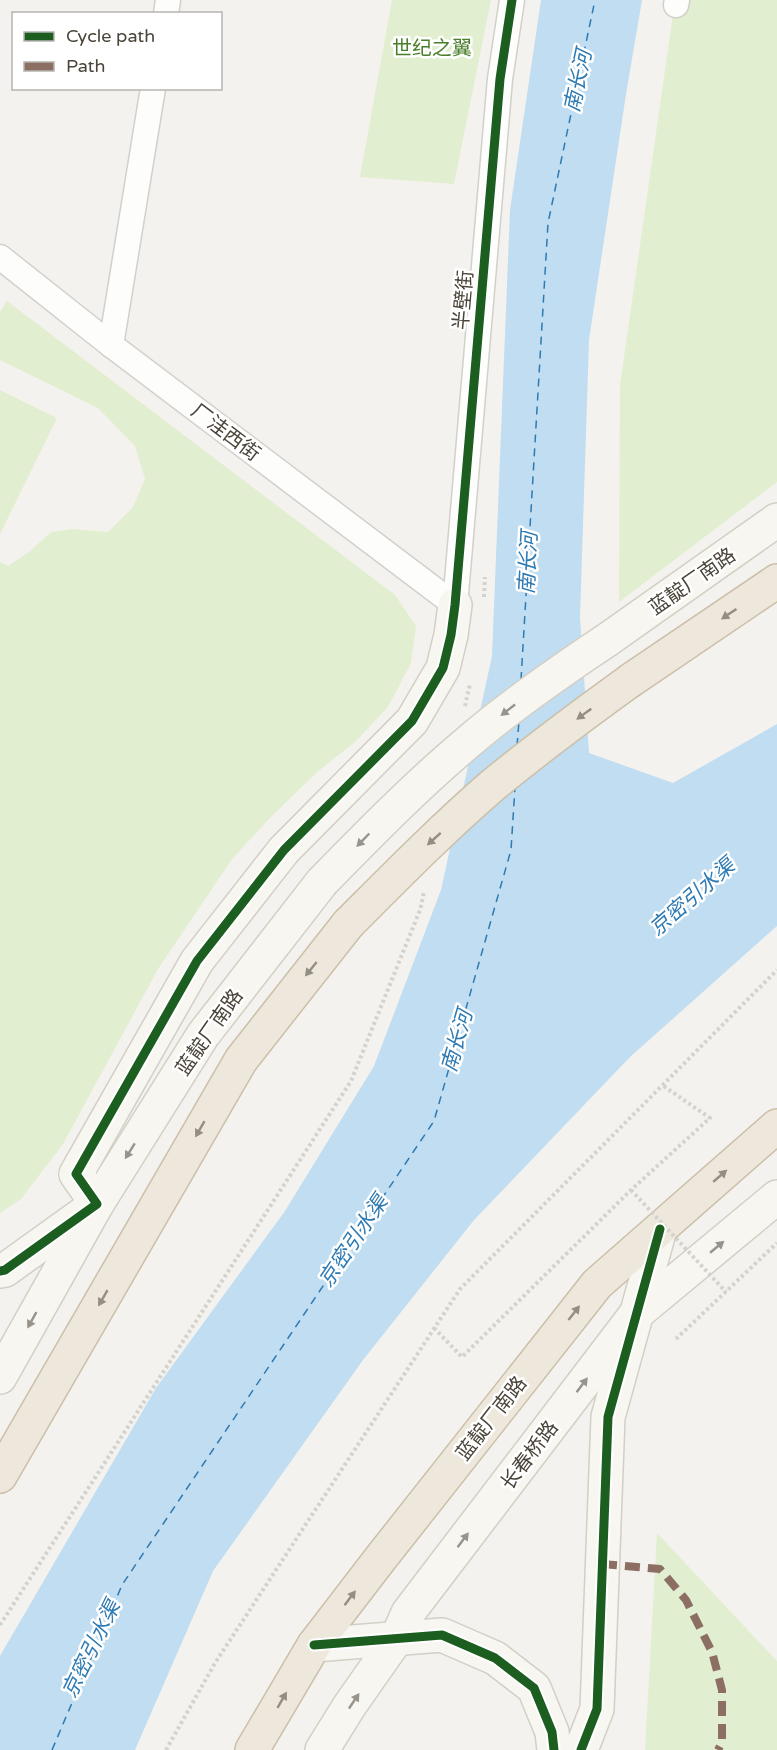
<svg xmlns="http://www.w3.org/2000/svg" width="777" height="1750" font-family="'Varela Round','Noto Sans SC',sans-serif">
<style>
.green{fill:#e1eecf}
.water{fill:#c0ddf1}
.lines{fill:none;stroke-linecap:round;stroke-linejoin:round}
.ferry{stroke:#2e7ab2;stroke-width:1.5;stroke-dasharray:8 6;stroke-linecap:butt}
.street-casing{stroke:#d2d0cb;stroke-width:27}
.secondary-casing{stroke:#d3cfc5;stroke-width:36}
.highway-casing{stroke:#ccbfa9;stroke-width:36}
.path{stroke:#d3d2cc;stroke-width:4;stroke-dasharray:3 3;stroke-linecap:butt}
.street{stroke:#fdfdfc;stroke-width:24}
.secondary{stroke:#f7f6f1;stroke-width:33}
.highway{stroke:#ede8db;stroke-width:33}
.secondary-bridge-casing{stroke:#d3cfc5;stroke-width:36;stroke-linecap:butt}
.highway-bridge-casing{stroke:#ccbfa9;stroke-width:36;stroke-linecap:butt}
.path-bridge{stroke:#d3d2cc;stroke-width:4;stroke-dasharray:3 3;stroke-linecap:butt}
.secondary-bridge{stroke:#f7f6f1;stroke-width:33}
.highway-bridge{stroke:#ede8db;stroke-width:33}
.quiet{stroke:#8d6e63;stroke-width:8;stroke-dasharray:15 8;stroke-linecap:butt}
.cycleway-casing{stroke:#fff;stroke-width:13}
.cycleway{stroke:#1b5e20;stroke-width:9}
.oneway{fill:#948e82}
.oneway2{fill:#98948c}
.labels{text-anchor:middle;stroke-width:5;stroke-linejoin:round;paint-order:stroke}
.park-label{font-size:20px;fill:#4a7f2a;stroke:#fff}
.street-label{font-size:20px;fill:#4b4439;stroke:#fff}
.water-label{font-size:21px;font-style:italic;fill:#2e7ab2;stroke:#fff}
</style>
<rect width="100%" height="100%" fill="#f4f2ee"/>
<!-- green -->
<g class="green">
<path d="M 392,0 L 491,0 L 454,184 L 360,177 Z"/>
<path d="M 675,0 L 777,0 L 777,482 L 619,602 L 620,385 Z"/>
<path d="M 7,301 L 395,595 L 416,626 L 411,663 L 388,707 L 356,741 L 316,773 L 271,817 L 232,859 L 158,969 L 63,1144 L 21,1199 L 0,1213 L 0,562 L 8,566 L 29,552 L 51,532 L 73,529 L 108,532 L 133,507 L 145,479 L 135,446 L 98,408 L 0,360 L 0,312 Z"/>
<path d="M 0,390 L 57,418 L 0,534 Z"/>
<path d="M 657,1533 L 777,1661 L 777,1750 L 645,1750 Z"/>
</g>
<!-- water -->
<path class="water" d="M 541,0 L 642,0 L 626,94 L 589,340 L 580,617 L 589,753 L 673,783 L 777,724 L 777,926 L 630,1057 L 474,1220 L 363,1360 L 213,1571 L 135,1750 L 0,1750 L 0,1656 L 156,1388 L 285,1211 L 374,1066 L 441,890 L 492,656 L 510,210 Z"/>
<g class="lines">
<!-- ferry -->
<g class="ferry">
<path d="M 521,680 L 548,223 L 595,0"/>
<path d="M 517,746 L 519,721"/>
<path d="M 52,1750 L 122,1585 L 434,1121 L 511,850 L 515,787"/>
</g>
<!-- street casing -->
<g class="street-casing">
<g id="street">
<path d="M 676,5 L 677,0"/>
<path d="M 166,14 L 168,0"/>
<path d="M 0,257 L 111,345 L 455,605"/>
<path d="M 111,345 L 153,88"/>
<path d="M 455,605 L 500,79 L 512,0"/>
</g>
</g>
<!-- secondary casing -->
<g class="secondary-casing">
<g id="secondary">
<path d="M 607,640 L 777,520"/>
<path d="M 0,1271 L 5,1270 L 97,1204 L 76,1174 L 197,961 L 284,850 L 412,721 L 443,668 L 451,635 L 455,605"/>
<path d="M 0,1377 L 97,1204 L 203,1035 L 322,882"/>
<path d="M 314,1645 L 442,1635 L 495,1658 L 534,1688 L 552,1732 L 554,1750"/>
<path d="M 322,1750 L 350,1705 L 397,1638 L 408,1613 L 636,1314 L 777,1197"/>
<path d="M 581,1750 L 597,1709 L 608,1417 L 660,1229"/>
</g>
</g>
<!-- highway casing -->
<g class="highway-casing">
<g id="highway">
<path d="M 631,680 L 777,581"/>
<path d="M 0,1476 L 241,1060 L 348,924"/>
<path d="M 252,1750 L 314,1645 L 380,1559 L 597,1284 L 777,1126"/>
</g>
</g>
<!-- path -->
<g class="path">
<path d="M 484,597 L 485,577"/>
<path d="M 465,706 L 470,684"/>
<path d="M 434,1328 L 462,1357 L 631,1190 L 710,1118 L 662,1085"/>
<path d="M 676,1339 L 777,1243"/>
<path d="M 0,1625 L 351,1081 L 420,910 L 424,892"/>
<path d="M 166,1750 L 215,1663 L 460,1289 L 777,970"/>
</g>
<!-- street -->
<use href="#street" class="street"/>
<!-- secondary -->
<use href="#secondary" class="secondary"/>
<!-- highway -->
<use href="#highway" class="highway"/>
<!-- secondary-bridge casing -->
<g class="secondary-bridge-casing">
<path id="secondary-bridge" d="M 322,882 C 369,834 416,786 467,743 C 511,705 559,672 607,640"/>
</g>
<!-- highway-bridge casing -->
<g class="highway-bridge-casing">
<path id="highway-bridge" d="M 348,924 C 395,877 442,829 493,785 C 538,748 584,714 631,680"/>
</g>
<!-- path-bridge -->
<path class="path-bridge" d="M 631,1190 L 726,1292"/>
<!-- secondary-bridge -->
<use href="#secondary-bridge" class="secondary-bridge"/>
<!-- highway-bridge -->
<use href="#highway-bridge" class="highway-bridge"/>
<!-- quiet -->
<path class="quiet" d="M 602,1564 L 660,1569 L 686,1600 L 712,1652 L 722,1690 L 722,1742 L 718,1750"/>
<!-- cycleway casing -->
<g class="cycleway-casing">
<g id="cycleway">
<path d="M 0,1271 L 5,1270 L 97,1204 L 76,1174 L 197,961 L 284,850 L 412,721 L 443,668 L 451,635 L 455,605 L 500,79 L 512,0"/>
<path d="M 314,1645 L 442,1635 L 495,1658 L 534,1688 L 552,1732 L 554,1750"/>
<path d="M 581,1750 L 597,1709 L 608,1417 L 660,1229"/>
</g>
</g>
<!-- cycleway -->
<use href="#cycleway" class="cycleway"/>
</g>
<!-- one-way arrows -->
<defs><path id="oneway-solid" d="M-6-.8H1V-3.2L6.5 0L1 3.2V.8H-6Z" transform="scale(1.5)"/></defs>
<g class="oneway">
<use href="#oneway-solid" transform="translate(729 614) rotate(146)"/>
<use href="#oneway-solid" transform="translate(584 714) rotate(144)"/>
<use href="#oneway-solid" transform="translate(434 839) rotate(138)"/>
<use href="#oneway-solid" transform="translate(311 969) rotate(129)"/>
<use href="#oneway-solid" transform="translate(200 1129) rotate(120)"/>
<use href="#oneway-solid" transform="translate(720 1176) rotate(-41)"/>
<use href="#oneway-solid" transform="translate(103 1298) rotate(120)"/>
<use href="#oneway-solid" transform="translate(574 1313) rotate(-52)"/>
<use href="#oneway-solid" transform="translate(350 1598) rotate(-53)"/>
<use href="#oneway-solid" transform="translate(282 1700) rotate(-60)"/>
</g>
<g class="oneway2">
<use href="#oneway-solid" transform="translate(508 710) rotate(142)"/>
<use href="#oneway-solid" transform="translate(363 840) rotate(134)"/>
<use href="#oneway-solid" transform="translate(130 1151) rotate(122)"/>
<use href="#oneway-solid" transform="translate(717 1247) rotate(-40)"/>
<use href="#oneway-solid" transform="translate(32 1320) rotate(119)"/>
<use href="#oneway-solid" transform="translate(582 1385) rotate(-53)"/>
<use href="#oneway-solid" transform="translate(463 1540) rotate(-53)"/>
<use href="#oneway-solid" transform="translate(354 1701) rotate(-56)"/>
</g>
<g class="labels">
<!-- park labels -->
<g class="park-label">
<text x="432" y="55">世纪之翼</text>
</g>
<!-- street labels -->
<g class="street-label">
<text transform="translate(463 300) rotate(-85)" y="7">半壁街</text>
<text transform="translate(226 432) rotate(37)" y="7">厂洼西街</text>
<text transform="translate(692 581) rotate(-35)" y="7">蓝靛厂南路</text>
<text transform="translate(209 1032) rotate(-55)" y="7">蓝靛厂南路</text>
<text transform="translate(491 1418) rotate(-52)" y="7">蓝靛厂南路</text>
<text transform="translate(529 1455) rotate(-53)" y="7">长春桥路</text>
</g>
<!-- water labels -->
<g class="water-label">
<text transform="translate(578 81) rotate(-78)" y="7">南长河</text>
<text transform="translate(528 563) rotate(-87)" y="7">南长河</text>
<text transform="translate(692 897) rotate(-41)" y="7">京密引水渠</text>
<text transform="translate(457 1041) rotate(-74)" y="7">南长河</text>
<text transform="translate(353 1241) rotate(-56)" y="7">京密引水渠</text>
<text transform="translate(91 1649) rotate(-64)" y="7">京密引水渠</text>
</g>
</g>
<!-- legend -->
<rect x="12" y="12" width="210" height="78" fill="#ffffff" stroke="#b7b4b0" stroke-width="1.5"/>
<rect x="24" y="32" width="30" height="9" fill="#1b5e20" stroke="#b7b4b0" stroke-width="1.5"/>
<text x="66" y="42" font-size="18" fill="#4b4439">Cycle path</text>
<rect x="24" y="62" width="30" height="9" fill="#8d6e63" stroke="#b7b4b0" stroke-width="1.5"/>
<text x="66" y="72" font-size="18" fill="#4b4439">Path</text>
</svg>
